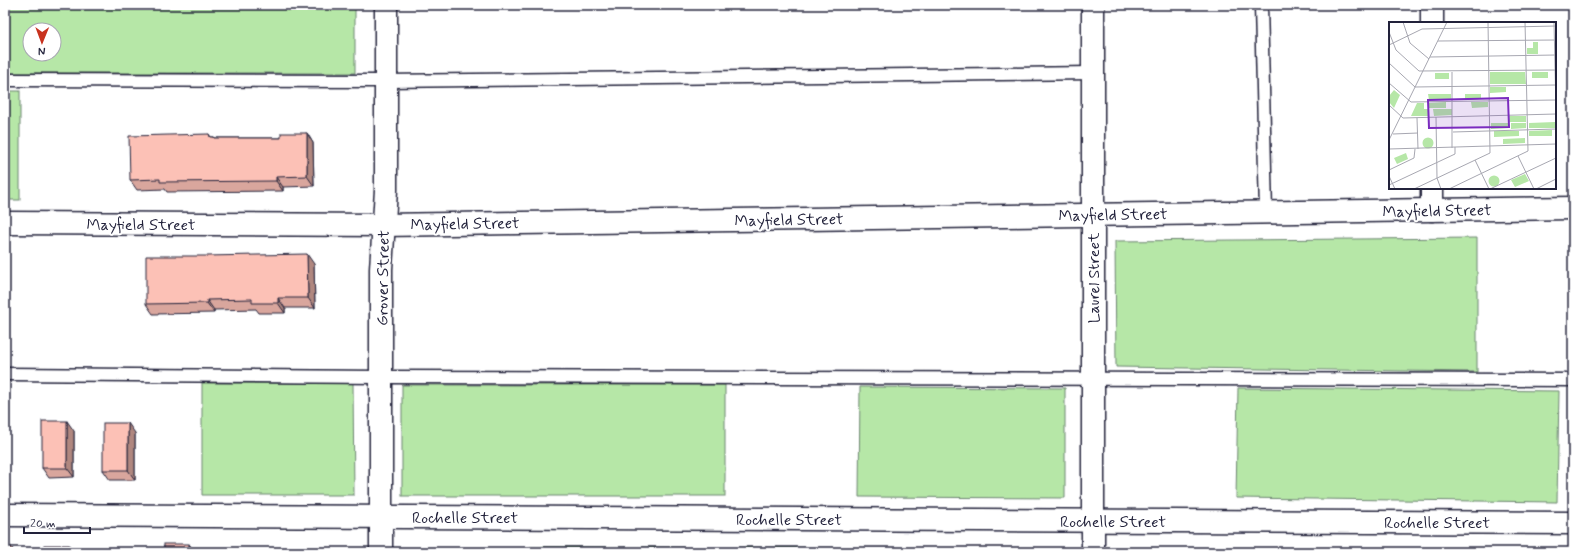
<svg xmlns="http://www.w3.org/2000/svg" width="1578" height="557" font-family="Mynerve,sans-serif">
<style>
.green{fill:#b6e7a7;stroke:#6c8471;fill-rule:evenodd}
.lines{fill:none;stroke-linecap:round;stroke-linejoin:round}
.service-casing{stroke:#22223b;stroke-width:15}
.minor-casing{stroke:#22223b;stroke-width:25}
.service{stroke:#fff;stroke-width:12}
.minor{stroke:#fff;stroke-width:22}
.wall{fill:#d9a69d;stroke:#22223b}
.shaded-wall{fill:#b0877f;stroke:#22223b}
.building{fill:#fcc1b6;stroke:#22223b}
.labels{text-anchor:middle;stroke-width:4;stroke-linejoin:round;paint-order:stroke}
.street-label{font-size:16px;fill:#22223b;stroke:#fff}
.inset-road{fill:none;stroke:#a7a7b1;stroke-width:1}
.view{fill:#7b2cbf;fill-opacity:0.15;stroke:#7b2cbf;stroke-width:2}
.inset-edge{fill:none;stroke:#22223b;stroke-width:2}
</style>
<rect width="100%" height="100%" fill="#fff"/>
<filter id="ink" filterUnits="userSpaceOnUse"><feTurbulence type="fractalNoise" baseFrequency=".025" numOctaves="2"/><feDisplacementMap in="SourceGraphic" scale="8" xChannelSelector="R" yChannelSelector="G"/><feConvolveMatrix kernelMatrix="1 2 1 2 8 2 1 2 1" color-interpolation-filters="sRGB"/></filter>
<g filter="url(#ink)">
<!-- green -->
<g class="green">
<path d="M 5,5 L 355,5 L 355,73 L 5,73 ZM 30,30 L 54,30 L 54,54 L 30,54 Z"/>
<rect x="5" y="91" width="15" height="109"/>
<path d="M 1477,238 L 1477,372 L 1116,367 L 1115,241 Z"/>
<path d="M 202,383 L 353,383 L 354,495 L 202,495 Z"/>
<rect x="402" y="385" width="323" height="111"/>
<path d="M 860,387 L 1065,388 L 1065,498 L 859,497 Z"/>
<path d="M 1238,388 L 1559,391 L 1557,502 L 1236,498 Z"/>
<path d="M 530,547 L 853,548 L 853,552 L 530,552 Z"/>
</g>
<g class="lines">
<!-- service casing -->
<g class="service-casing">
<g id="service">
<path d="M 1261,5 L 1266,212"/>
<path d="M 5,80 L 386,81 L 1093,73"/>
<path d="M 5,374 L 381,377 L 1573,380"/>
</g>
</g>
<!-- minor casing -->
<g class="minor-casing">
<g id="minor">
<path d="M 1432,5 L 1432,23"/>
<path d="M 1432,188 L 1432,210"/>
<path d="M 5,223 L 383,225 L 1573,208"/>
<path d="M 5,515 L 1573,523"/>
<path d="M 381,552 L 381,269 L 386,190 L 386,5"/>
<path d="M 1093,552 L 1093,5"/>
</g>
</g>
<!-- service -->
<use href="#service" class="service"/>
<!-- minor -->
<use href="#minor" class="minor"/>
</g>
<!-- wall -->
<g class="wall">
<path d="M 307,133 L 313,143 L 314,186 L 283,187 L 283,191 L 167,192 L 165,189 L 137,190 L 130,180 L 209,134 L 211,137 L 214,137 L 216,138 L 281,138 Z"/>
<path d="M 314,264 L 315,308 L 285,308 L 285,313 L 259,313 L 256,309 L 214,310 L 214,313 L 153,314 L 146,304 Z"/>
<path d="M 74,431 L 74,477 L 49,478 L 42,468 Z"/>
<path d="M 135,433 L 135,480 L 110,480 L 103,470 Z"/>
</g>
<!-- shaded-wall -->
<g class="shaded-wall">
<path d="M 307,133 L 313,143 L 314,186 L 307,176 Z"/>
<path d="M 276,177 L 283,187 L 283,191 L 276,181 Z"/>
<path d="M 307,254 L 314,264 L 315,308 L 308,298 Z"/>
<path d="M 278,298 L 285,308 L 285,313 L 278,303 Z"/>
<path d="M 207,300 L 214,310 L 214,313 L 207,303 Z"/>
<path d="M 67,421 L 74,431 L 74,477 L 67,468 Z"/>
<path d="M 128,423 L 135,433 L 135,480 L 128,470 Z"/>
<path d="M 8,543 L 15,552 L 8,552 Z"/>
<path d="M 189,544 L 195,552 L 189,552 Z"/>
<path d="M 69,545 L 74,552 L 69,552 Z"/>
</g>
<!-- building -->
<g class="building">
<path d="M 281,133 L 307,133 L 307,176 L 276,177 L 276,181 L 160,182 L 160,179 L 130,180 L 129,136 L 209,134 L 210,137 L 214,137 L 214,138 L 281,138 Z"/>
<path d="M 307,254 L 308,298 L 278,298 L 278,303 L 252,303 L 252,299 L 207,300 L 207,303 L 146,304 L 146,256 L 207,256 Z"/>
<rect x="42" y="421" width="25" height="47"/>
<rect x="103" y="423" width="25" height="47"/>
<rect x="5" y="543" width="3" height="9"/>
<rect x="164" y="544" width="25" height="8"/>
<rect x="44" y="545" width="25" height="7"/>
<rect x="852" y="549" width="53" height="3"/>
</g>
</g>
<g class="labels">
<!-- street labels -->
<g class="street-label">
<text transform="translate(1437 210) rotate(-1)" y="6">Mayfield Street</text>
<text transform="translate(1113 214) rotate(-1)" y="6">Mayfield Street</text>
<text transform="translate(789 219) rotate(-1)" y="6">Mayfield Street</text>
<text transform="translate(465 223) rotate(-1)" y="6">Mayfield Street</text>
<text x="141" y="230">Mayfield Street</text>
<text transform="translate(382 278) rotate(-89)" y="6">Grover Street</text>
<text transform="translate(1093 278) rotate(-90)" y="6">Laurel Street</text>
<text x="465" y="523">Rochelle Street</text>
<text x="789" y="525">Rochelle Street</text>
<text x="1113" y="527">Rochelle Street</text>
<text x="1437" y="528">Rochelle Street</text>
</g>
</g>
<!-- overview -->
<g transform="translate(1389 22)">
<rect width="167" height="167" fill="#fff"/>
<path d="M 144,20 L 149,20 L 149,32 L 138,32 L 138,26 L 144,26 ZM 136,50 L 137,62 L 101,62 L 101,50 ZM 143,50 L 159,50 L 159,56 L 143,56 ZM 46,51 L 60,51 L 60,57 L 46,57 ZM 101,65 L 117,65 L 117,70 L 101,71 ZM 5,68 L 11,73 L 5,86 L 0,80 L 0,74 ZM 39,72 L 62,72 L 62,78 L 40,78 ZM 76,72 L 92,72 L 92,77 L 76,78 ZM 57,80 L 57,86 L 40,86 L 40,81 ZM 82,80 L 99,80 L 99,85 L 83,86 ZM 28,81 L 35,81 L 35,87 L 39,87 L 40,94 L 22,94 ZM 44,87 L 63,87 L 63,93 L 45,94 ZM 119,94 L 137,94 L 137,100 L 119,100 ZM 166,100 L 166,106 L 140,106 L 140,101 ZM 102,101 L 120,101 L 120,106 L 102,107 ZM 122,101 L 137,101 L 137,106 L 122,107 ZM 163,108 L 163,114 L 140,114 L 140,109 ZM 105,109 L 130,109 L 130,114 L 105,115 ZM33.5 121a5.5 5.5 0 1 1 11 0a5.5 5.5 0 1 1-11 0ZM 136,116 L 136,121 L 114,122 L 114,117 ZM 17,131 L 19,137 L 8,142 L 5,136 ZM 136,152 L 140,159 L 126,165 L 122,158 ZM99.5 159a5.5 5.5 0 1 1 11 0a5.5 5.5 0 1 1-11 0Z" fill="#b6e7a7"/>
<path class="inset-road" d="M 14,0 L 21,21 L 40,37M 165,0 L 167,90M 0,10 L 7,28 L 30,49 L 167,48M 49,19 L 167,18M 0,23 L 33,7 L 167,4M 41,35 L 167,33M 0,41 L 26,65 L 167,63M 0,61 L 22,80 L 167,78M 0,83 L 14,96 L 167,92M 47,95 L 48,156 L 52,167M 28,96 L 29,127M 64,110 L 167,107M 4,112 L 29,111M 0,118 L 58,0M 63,126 L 63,50M 0,127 L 167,122M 129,134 L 145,167M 86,138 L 100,167M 0,148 L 25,136 L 26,127M 0,154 L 6,167M 0,163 L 66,132 L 66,125M 25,167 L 101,131 L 99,0M 60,167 L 139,129 L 136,0M 101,167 L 167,136M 147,167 L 167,157"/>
<path class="view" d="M 119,76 L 120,105 L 40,106 L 39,78 Z"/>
<rect width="167" height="167" class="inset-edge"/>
</g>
<!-- margin -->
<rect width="1578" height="557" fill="none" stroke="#fff" stroke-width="20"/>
<rect x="10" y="10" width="1558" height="537" fill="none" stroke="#22223b" stroke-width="1.5" filter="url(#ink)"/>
<!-- north arrow -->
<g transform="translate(42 42) rotate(181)"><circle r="19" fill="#ffffff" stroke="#a7a7b1"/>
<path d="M0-3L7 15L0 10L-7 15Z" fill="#c8321e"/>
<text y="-6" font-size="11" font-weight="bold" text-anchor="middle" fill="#22223b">N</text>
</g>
<!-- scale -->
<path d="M24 527v6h66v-6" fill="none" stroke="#22223b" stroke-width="2"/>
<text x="30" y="527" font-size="12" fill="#22223b" stroke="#ffffff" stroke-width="3" paint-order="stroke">20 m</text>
</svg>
